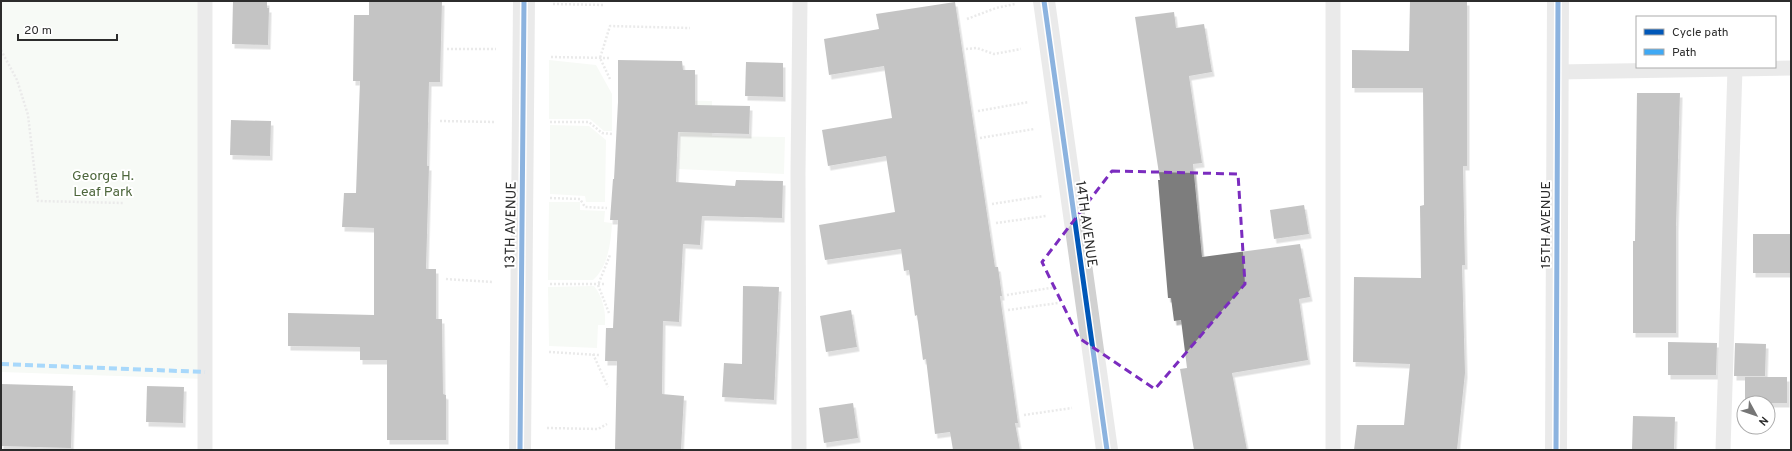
<svg xmlns="http://www.w3.org/2000/svg" width="1792" height="451" font-family="Overpass,sans-serif">
<style>
.green{fill:#eef3eb}
.building{fill:#7d7d7d;filter:url(#shadow)}
.lines{fill:none;stroke-linecap:round;stroke-linejoin:round}
.path{stroke:#d1d1d1;stroke-width:2.5;stroke-dasharray:2 2;stroke-linecap:butt}
.service{stroke:#d1d1d1;stroke-width:15}
.minor{stroke:#d1d1d1;stroke-width:22}
.quiet{stroke:#3fa9f5;stroke-width:4;stroke-dasharray:8 4;stroke-linecap:butt}
.cycleway-casing{stroke:#fff;stroke-width:8}
.cycleway{stroke:#0057b8;stroke-width:5}
.marked{fill:none;stroke:#7b2cbf;stroke-width:3;stroke-dasharray:8 5;stroke-linejoin:round}
.labels{text-anchor:middle;stroke-width:4;stroke-linejoin:round;paint-order:stroke}
.park-label{font-size:14px;fill:#4d663c;stroke:#fff}
.street-label{font-size:14px;fill:#2c2c2c;stroke:#fff}
</style>
<defs>
<filter id="shadow"><feDropShadow dx="2.5" dy="4.5" stdDeviation="0" flood-color="#0004"/></filter>
</defs>
<rect width="100%" height="100%" fill="#fff"/>
<!-- green -->
<g class="green">
<path d="M 1,1 L 205,1 L 205,379 L 1,372 Z"/>
<path d="M 549,60 L 596,65 L 612,94 L 612,131 L 604,131 L 590,119 L 549,119 Z"/>
<path d="M 670,100 L 712,101 L 712,136 L 785,137 L 784,174 L 679,169 L 680,128 Z"/>
<path d="M 550,125 L 589,126 L 606,140 L 605,202 L 586,202 L 585,196 L 550,194 Z"/>
<path d="M 549,202 L 580,202 L 580,210 L 605,211 L 604,222 L 612,223 C 611,242 608,267 593,280 L 548,280 Z"/>
<path d="M 594,286 C 603,297 606,312 605,325 L 598,325 L 597,348 L 549,346 L 548,287 Z"/>
</g>
<!-- building -->
<g class="building">
<path d="M 233,1 L 267,1 L 267,8 L 269,8 L 268,45 L 232,44 Z"/>
<path d="M 369,1 L 442,1 L 440,82 L 429,82 L 427,166 L 429,166 L 426,269 L 436,269 L 436,319 L 442,319 L 443,394 L 446,395 L 446,440 L 387,440 L 387,360 L 360,360 L 360,347 L 288,346 L 288,313 L 374,315 L 374,228 L 342,227 L 344,193 L 356,193 L 360,81 L 353,81 L 354,15 L 369,15 Z"/>
<path d="M 1410,1 L 1467,1 L 1467,166 L 1463,166 L 1465,265 L 1462,265 L 1465,373 L 1457,450 L 1354,450 L 1357,425 L 1404,425 L 1410,364 L 1353,362 L 1354,277 L 1421,278 L 1420,206 L 1424,205 L 1423,88 L 1352,88 L 1352,50 L 1409,51 Z"/>
<path d="M 955,2 L 995,267 L 998,267 L 1002,296 L 1000,296 L 1018,423 L 1015,423 L 1020,450 L 953,450 L 950,432 L 935,434 L 926,359 L 923,360 L 917,315 L 915,316 L 909,270 L 904,271 L 901,249 L 825,260 L 819,225 L 895,212 L 886,156 L 828,166 L 822,130 L 892,118 L 884,66 L 829,75 L 824,39 L 879,29 L 876,14 Z"/>
<path d="M 1174,12 L 1176,28 L 1204,24 L 1212,72 L 1189,76 L 1202,163 L 1193,164 L 1202,257 L 1300,244 L 1310,297 L 1299,299 L 1308,360 L 1232,373 L 1247,450 L 1194,450 L 1180,369 L 1187,368 L 1181,320 L 1174,321 L 1171,298 L 1168,298 L 1158,180 L 1160,180 L 1135,17 Z"/>
<path d="M 618,60 L 682,61 L 683,70 L 695,70 L 695,105 L 750,106 L 749,134 L 678,132 L 676,182 L 735,186 L 736,180 L 783,181 L 782,218 L 702,216 L 700,245 L 683,244 L 679,322 L 663,321 L 662,394 L 684,396 L 681,450 L 615,450 L 617,361 L 605,361 L 606,328 L 613,328 L 618,220 L 610,220 L 613,179 L 614,179 L 618,102 Z"/>
<path d="M 746,62 L 783,63 L 783,97 L 745,96 Z"/>
<path d="M 1637,93 L 1680,93 L 1676,227 L 1676,333 L 1633,333 L 1633,241 L 1635,241 Z"/>
<path d="M 231,120 L 271,121 L 270,156 L 230,155 Z"/>
<path d="M 1304,205 L 1309,234 L 1274,239 L 1270,210 Z"/>
<rect x="1753" y="234" width="38" height="39"/>
<path d="M 743,286 L 779,287 L 774,400 L 722,397 L 724,363 L 742,364 Z"/>
<path d="M 851,310 L 857,347 L 826,352 L 820,316 Z"/>
<path d="M 1668,342 L 1717,343 L 1716,375 L 1668,375 Z"/>
<path d="M 1735,343 L 1766,344 L 1765,376 L 1734,376 Z"/>
<rect x="1745" y="377" width="42" height="26"/>
<path d="M 1,384 L 73,386 L 71,448 L 1,446 Z"/>
<path d="M 147,386 L 184,387 L 183,423 L 146,422 Z"/>
<path d="M 853,403 L 858,438 L 824,443 L 819,408 Z"/>
<path d="M 1633,416 L 1675,417 L 1674,450 L 1632,450 Z"/>
</g>
<g class="lines">
<!-- path -->
<g class="path">
<path d="M 553,4 L 604,5"/>
<path d="M 967,19 L 996,8 L 1015,4"/>
<path d="M 447,49 L 496,49"/>
<path d="M 966,49 L 977,48 L 994,54 L 1021,49"/>
<path d="M 1,50 L 17,80 L 28,115 L 38,201 L 124,203"/>
<path d="M 551,57 L 609,58"/>
<path d="M 610,79 L 600,58 L 610,26 L 690,28"/>
<path d="M 978,111 L 1029,102"/>
<path d="M 440,121 L 496,122"/>
<path d="M 550,122 L 589,122 L 602,133 L 612,134"/>
<path d="M 980,138 L 1034,129"/>
<path d="M 550,198 L 580,199 L 585,207 L 607,208"/>
<path d="M 992,204 L 1043,196"/>
<path d="M 996,223 L 1046,216"/>
<path d="M 446,279 L 493,282"/>
<path d="M 550,284 L 606,284"/>
<path d="M 1007,295 L 1056,287"/>
<path d="M 1008,310 L 1058,303"/>
<path d="M 609,313 L 598,285 L 610,255"/>
<path d="M 549,352 L 599,355"/>
<path d="M 593,354 L 608,387"/>
<path d="M 1024,415 L 1072,408"/>
<path d="M 547,428 L 598,429 L 607,424"/>
</g>
<!-- service -->
<g class="service">
<path d="M 205,1 L 205,450"/>
<path d="M 1333,1 L 1333,450"/>
<path d="M 1557,72 L 1791,68"/>
<path d="M 799,450 L 798,173 L 800,1"/>
<path d="M 1723,450 L 1735,68"/>
</g>
<!-- minor -->
<g class="minor">
<path d="M 1044,1 L 1107,450"/>
<path d="M 520,450 L 524,1"/>
<path d="M 1556,450 L 1558,1"/>
</g>
<!-- quiet -->
<path class="quiet" d="M 1,364 L 205,372"/>
<!-- cycleway casing -->
<g class="cycleway-casing">
<g id="cycleway">
<path d="M 1044,1 L 1107,450"/>
<path d="M 520,450 L 524,1"/>
<path d="M 1556,450 L 1558,1"/>
</g>
</g>
<!-- cycleway -->
<use href="#cycleway" class="cycleway"/>
</g>
<!-- marked area -->
<path d="M0 0H1792V451H0ZM 1112,171 L 1238,174 L 1245,284 L 1155,389 L 1079,338 L 1042,262 Z" fill="#fff" fill-opacity=".55" fill-rule="evenodd"/>
<path class="marked" d="M 1112,171 L 1238,174 L 1245,284 L 1155,389 L 1079,338 L 1042,262 Z"/>
<g class="labels">
<!-- park labels -->
<g class="park-label">
<text x="103" y="180">George H.<tspan x="103" dy="16">Leaf Park</tspan></text>
</g>
<!-- street labels -->
<g class="street-label">
<text transform="translate(1087 224) rotate(82)" y="5">14TH AVENUE</text>
<text transform="translate(510 225) rotate(-89)" y="5">13TH AVENUE</text>
<text transform="translate(1545 225) rotate(-90)" y="5">15TH AVENUE</text>
</g>
</g>
<!-- border -->
<rect width="1792" height="451" fill="none" stroke="#2c2c2c" stroke-width="4"/>
<!-- legend -->
<rect x="1636" y="16" width="140" height="52" fill="#ffffff" stroke="#ababab"/>
<rect x="1644" y="29" width="20" height="6" fill="#0057b8" stroke="#ababab"/>
<text x="1672" y="36" font-size="12" fill="#2c2c2c">Cycle path</text>
<rect x="1644" y="49" width="20" height="6" fill="#3fa9f5" stroke="#ababab"/>
<text x="1672" y="56" font-size="12" fill="#2c2c2c">Path</text>
<!-- north arrow -->
<g transform="translate(1756 415) rotate(130)"><circle r="19" fill="#ffffff" stroke="#ababab"/>
<path d="M0-3L7 15L0 10L-7 15Z" fill="#767676"/>
<text y="-6" font-size="11" font-weight="bold" text-anchor="middle" fill="#2c2c2c">N</text>
</g>
<!-- scale -->
<path d="M18 34v6h99v-6" fill="none" stroke="#2c2c2c" stroke-width="2"/>
<text x="24" y="34" font-size="12" fill="#2c2c2c" stroke="#ffffff" stroke-width="3" paint-order="stroke">20 m</text>
</svg>
